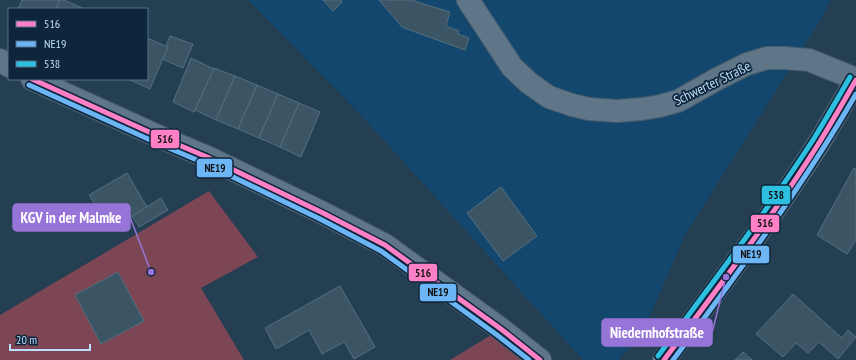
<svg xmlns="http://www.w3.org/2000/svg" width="856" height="360" font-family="'PT Sans Narrow',sans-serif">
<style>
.built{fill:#14476e}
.green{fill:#7c4655}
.building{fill:#3b5564;stroke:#527080}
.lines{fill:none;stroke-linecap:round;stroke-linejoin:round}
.street-casing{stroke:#445a6c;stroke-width:24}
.secondary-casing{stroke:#445a6c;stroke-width:24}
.street{stroke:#5f7588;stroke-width:22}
.secondary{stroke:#60778a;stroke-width:22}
.bus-1-casing{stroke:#0d263c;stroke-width:8}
.bus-2-casing{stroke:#0d263c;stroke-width:8}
.bus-3-casing{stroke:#0d263c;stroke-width:8}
.bus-1{stroke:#ff80c5;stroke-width:5}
.bus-2{stroke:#6db6f5;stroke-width:5}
.bus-3{stroke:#2dbfdf;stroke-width:5}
.labels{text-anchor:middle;stroke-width:3.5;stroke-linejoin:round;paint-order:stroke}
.street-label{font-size:14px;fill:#c0dffc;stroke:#0d263c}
.leader{fill:none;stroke:#9774d7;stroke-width:1.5}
.callout-dot{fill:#9774d7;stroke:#0d263c;stroke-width:1.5}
.callout{fill:#9774d7;stroke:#9774d7;stroke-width:1.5}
.callout-label{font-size:15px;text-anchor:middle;font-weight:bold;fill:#fff}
.line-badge{stroke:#0d263c;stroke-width:1.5}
.pale-badge-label{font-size:11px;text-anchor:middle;font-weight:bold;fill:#111}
</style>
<rect width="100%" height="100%" fill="#243e52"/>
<!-- built -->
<path class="built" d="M 248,0 L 831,0 L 818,24 L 685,235 L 642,334 L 618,360 L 583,360 L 362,116 Z"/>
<!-- green -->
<g class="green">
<path d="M 209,191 L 258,257 L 201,288 L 244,360 L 0,360 L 0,315 Z"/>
<path d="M 501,329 L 540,360 L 450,360 Z"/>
</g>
<!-- building -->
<g class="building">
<path d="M 22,0 L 58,0 L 60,1 L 56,9 L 18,9 Z"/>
<path d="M 60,0 L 64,0 L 82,8 L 82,9 L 56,9 Z"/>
<path d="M 323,0 L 341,0 L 342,2 L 333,11 Z"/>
<path d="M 379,0 L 415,0 L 414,1 L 450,12 L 446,26 L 459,31 L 458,34 L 469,38 L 465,50 L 407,29 L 402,27 Z"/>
<path d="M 170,36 L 193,44 L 183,68 L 162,59 L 168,47 L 166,46 Z"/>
<path d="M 147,38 L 168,47 L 150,89 L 128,79 L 147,79 Z"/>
<path d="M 191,58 L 214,69 L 194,112 L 173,102 Z"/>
<path d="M 214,68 L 235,76 L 216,120 L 195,110 Z"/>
<path d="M 235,76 L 257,85 L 238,129 L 216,120 Z"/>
<path d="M 257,85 L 278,94 L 259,138 L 238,129 Z"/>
<path d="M 278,94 L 299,103 L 280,147 L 259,138 Z"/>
<path d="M 299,103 L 320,112 L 301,157 L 280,147 Z"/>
<path d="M 854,168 L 856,169 L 856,240 L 847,254 L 817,235 Z"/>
<path d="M 127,173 L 147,207 L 110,229 L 89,195 Z"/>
<path d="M 501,187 L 537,236 L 503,261 L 467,213 Z"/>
<path d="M 161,198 L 168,210 L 139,227 L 132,216 Z"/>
<path d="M 118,272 L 144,321 L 101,344 L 75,295 Z"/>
<path d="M 340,286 L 375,347 L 354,359 L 344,342 L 322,354 L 309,330 L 276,349 L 265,328 Z"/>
<path d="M 793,294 L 842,338 L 848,330 L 856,337 L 838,359 L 819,342 L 808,353 L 796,343 L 783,357 L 756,334 Z"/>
<path d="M 743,352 L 752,360 L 735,360 Z"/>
</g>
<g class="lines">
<!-- street casing -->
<g class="street-casing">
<g id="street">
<path d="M 468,0 L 512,67 L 529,83 L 549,97 L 572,105 L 589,109 L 617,111 L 642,109 L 660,106 L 678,101 L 717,79 L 747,64 L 767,58 L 784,58 L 809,60 L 856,79"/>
<path d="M 0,60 L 9,66"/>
<path d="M 32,79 L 160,137 L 207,157 L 323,213 L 385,245 L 501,329 L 540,360"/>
</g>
</g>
<!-- secondary casing -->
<g class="secondary-casing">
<path id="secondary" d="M 664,360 C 717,289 771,218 819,143 C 832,122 844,101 856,80"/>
</g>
<!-- street -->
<use href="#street" class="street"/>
<!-- secondary -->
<use href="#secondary" class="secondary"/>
<!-- bus-1 casing -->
<g class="bus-1-casing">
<g id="bus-1">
<path d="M 32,79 L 160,137 L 207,157 L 323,213 L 385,245 L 501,329 L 540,360"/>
<path d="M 664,360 C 717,289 772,218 819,143 C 832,122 844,101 856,80"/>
</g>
</g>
<!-- bus-2 casing -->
<g class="bus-2-casing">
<g id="bus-2">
<path d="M 29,85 L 157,143 L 204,163 L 320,219 L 381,251 L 497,335 L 529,360"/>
<path d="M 673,360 C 737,274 802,188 856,94"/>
</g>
</g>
<!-- bus-3 casing -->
<g class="bus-3-casing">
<path id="bus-3" d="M 658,356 C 711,285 765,214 813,140 C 826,119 838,98 850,77"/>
</g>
<!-- bus-1 -->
<use href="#bus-1" class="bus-1"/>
<!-- bus-2 -->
<use href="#bus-2" class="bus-2"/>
<!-- bus-3 -->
<use href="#bus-3" class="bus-3"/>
</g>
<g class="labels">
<!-- street labels -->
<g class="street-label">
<text transform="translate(712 83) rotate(-26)" y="5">Schwerter Straße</text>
</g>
</g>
<!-- callouts -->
<path class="leader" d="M151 272L130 217M726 277L712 333"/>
<g class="callout-dot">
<circle cx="151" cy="272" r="4"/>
<circle cx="726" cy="277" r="4"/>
</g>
<g class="callout">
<rect x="13" y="204" width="117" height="27" rx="4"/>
<rect x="602" y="319" width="110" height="27" rx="4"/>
</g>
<g class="callout-label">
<text x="71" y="223">KGV in der Malmke</text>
<text x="657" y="338">Niedernhofstraße</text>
</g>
<g class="line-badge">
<rect x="150" y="129" width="30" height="20" rx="4" fill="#ff80c5"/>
<rect x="196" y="158" width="37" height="20" rx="4" fill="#6db6f5"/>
<rect x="761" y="185" width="30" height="20" rx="4" fill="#2dbfdf"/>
<rect x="750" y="214" width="30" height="19" rx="4" fill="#ff80c5"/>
<rect x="732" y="245" width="38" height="19" rx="4" fill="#6db6f5"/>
<rect x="408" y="263" width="30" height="19" rx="4" fill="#ff80c5"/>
<rect x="419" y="283" width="38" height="19" rx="4" fill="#6db6f5"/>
</g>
<g class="pale-badge-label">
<text x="165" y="143">516</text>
<text x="215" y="172">NE19</text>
<text x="776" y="199">538</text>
<text x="765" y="227">516</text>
<text x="751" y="258">NE19</text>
<text x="423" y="277">516</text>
<text x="438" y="296">NE19</text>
</g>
<!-- legend -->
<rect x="8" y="8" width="140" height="72" fill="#0d263c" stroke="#557089"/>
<rect x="16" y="21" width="20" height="6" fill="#ff80c5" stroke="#557089"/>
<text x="44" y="28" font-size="12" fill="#c0dffc">516</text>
<rect x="16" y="41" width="20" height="6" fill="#6db6f5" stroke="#557089"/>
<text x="44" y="48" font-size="12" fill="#c0dffc">NE19</text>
<rect x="16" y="61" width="20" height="6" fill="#2dbfdf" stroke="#557089"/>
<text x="44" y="68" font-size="12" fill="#c0dffc">538</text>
<!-- scale -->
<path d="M10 344v6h80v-6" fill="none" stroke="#c0dffc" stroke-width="2"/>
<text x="16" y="344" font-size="12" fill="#c0dffc" stroke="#0d263c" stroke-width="3" paint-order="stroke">20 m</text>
</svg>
